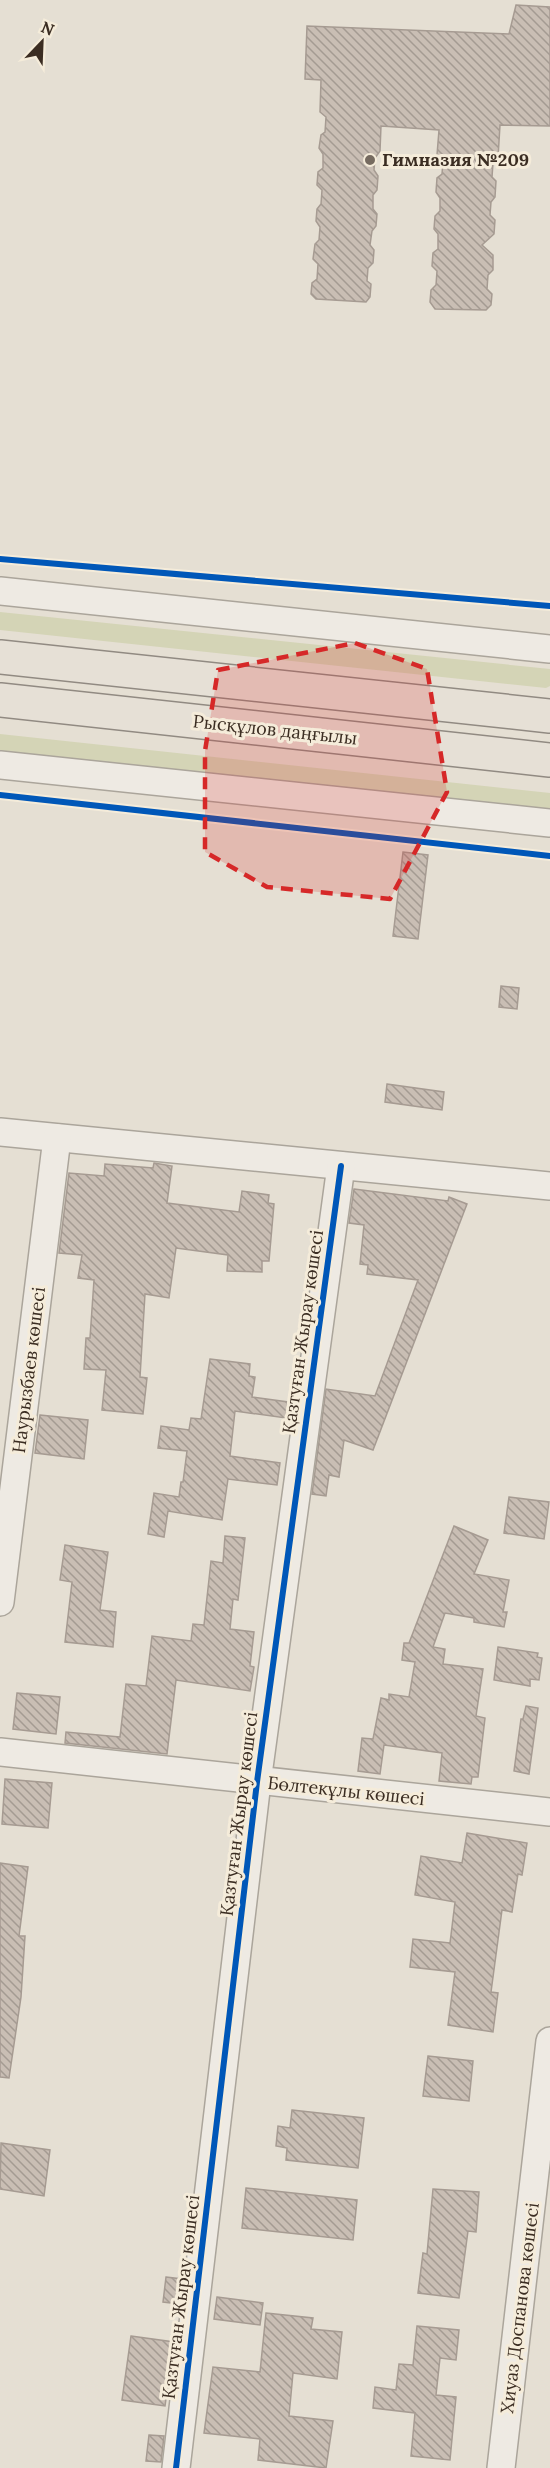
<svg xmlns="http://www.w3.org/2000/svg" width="550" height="2468" font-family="Lora,serif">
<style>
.green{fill:#d4d4b6}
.building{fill:url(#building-back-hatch);stroke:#a69b92;stroke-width:1.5}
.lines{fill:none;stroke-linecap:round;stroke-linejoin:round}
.minor-casing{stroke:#aba59b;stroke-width:30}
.major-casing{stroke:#918a82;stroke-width:36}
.minor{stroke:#eeeae3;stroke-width:27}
.major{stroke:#e6e0d6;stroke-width:33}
.cycleway-casing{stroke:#f5ecda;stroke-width:10}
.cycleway{stroke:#0057b8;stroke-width:6}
.marked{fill:#d62828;fill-opacity:0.2;stroke:#d62828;stroke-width:4.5;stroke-dasharray:12 8;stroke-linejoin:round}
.poi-dot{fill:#766b60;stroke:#f5ecda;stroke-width:2}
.labels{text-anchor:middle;stroke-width:6;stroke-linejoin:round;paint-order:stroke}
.poi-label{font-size:18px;font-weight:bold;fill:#3b2d22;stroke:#f5ecda;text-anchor:start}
.street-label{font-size:18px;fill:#3b2d22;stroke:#f5ecda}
</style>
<defs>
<pattern id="building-back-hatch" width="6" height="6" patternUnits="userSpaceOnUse" patternTransform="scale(1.5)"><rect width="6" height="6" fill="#c9beb4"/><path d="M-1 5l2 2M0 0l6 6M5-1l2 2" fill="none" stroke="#a49b92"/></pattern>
</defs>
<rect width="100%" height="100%" fill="#e5dfd3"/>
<!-- green -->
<g class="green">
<path d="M 0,612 L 550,669 L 550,686 L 546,688 L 0,630 Z"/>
<path d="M 0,734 L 550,793 L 550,815 L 0,756 Z"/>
</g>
<!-- building -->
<g class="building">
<path d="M 516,5 L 550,7 L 550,126 L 500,125 L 498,158 L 493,163 L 492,177 L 496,181 L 495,197 L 491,202 L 490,215 L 495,220 L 494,234 L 482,245 L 493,255 L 493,270 L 488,275 L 487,289 L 492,294 L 491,305 L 486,310 L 435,309 L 430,302 L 431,290 L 436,285 L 437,271 L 432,266 L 433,253 L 438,249 L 438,234 L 434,229 L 435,216 L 440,211 L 440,198 L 436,192 L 437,178 L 442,174 L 443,161 L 437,155 L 439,130 L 381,126 L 380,151 L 375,158 L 374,170 L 378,176 L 377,190 L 373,195 L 373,209 L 377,214 L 376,226 L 372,231 L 370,245 L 374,250 L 373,263 L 368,268 L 367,281 L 371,284 L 370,297 L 366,302 L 316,299 L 311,294 L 312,283 L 317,279 L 318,264 L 313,259 L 315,244 L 319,240 L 320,227 L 316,221 L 317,209 L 321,204 L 322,190 L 317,185 L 318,172 L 323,168 L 323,154 L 319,148 L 321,135 L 325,132 L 326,117 L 320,112 L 321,80 L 305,79 L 307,26 L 509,34 Z"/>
<path d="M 403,852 L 428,855 L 418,939 L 393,936 Z"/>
<path d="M 501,986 L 519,988 L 517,1009 L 499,1007 Z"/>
<path d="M 387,1084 L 444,1092 L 442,1110 L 385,1102 Z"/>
<path d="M 154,1163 L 172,1166 L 167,1203 L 239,1212 L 242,1191 L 269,1195 L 268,1203 L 274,1204 L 269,1261 L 262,1261 L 262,1272 L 227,1271 L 228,1255 L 176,1248 L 169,1298 L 145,1294 L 140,1377 L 147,1378 L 143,1414 L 102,1410 L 106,1370 L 84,1369 L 86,1338 L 90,1338 L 94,1280 L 78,1278 L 82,1255 L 59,1253 L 69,1173 L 104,1176 L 105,1164 L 153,1168 Z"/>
<path d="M 354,1189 L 448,1201 L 449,1197 L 467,1204 L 373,1450 L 344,1440 L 339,1477 L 329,1475 L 326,1496 L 312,1494 L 326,1389 L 375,1396 L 418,1280 L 367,1274 L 368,1265 L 360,1264 L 364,1225 L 349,1223 Z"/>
<path d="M 210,1359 L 250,1364 L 249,1376 L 255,1377 L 252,1397 L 288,1402 L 286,1418 L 235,1411 L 230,1456 L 280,1463 L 277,1485 L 228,1479 L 222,1520 L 168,1511 L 164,1537 L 148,1534 L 154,1493 L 179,1497 L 181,1482 L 183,1482 L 187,1451 L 158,1448 L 161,1426 L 189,1430 L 191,1418 L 201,1419 Z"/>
<path d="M 40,1415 L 88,1420 L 84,1459 L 35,1453 Z"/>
<path d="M 509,1497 L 549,1502 L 544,1539 L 504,1533 Z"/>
<path d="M 454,1526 L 488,1540 L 474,1574 L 509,1580 L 503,1612 L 507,1612 L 504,1627 L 474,1622 L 474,1618 L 445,1613 L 433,1647 L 445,1649 L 443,1664 L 483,1669 L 476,1716 L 485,1718 L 478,1777 L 472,1777 L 471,1784 L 439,1781 L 442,1753 L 384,1745 L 380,1774 L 358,1771 L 362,1738 L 373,1739 L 381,1698 L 389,1700 L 389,1694 L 409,1697 L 415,1662 L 402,1660 L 404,1643 L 409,1643 Z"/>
<path d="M 225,1536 L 245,1538 L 238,1600 L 233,1599 L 230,1629 L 254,1632 L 250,1666 L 254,1667 L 250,1691 L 176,1680 L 167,1754 L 65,1743 L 66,1732 L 120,1737 L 126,1684 L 146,1686 L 152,1636 L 191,1641 L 193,1624 L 204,1625 L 211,1561 L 223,1563 Z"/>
<path d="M 65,1545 L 108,1552 L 100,1610 L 116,1612 L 113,1647 L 65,1642 L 72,1582 L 60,1580 Z"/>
<path d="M 498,1647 L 538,1653 L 537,1657 L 542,1658 L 539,1680 L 530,1679 L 530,1686 L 494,1680 Z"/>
<path d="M 17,1693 L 60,1697 L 56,1734 L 13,1729 Z"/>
<path d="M 526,1706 L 538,1708 L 529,1774 L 514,1771 L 521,1719 L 523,1719 Z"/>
<path d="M 5,1779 L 52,1783 L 48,1828 L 2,1824 Z"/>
<path d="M 467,1833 L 527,1843 L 522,1875 L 518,1874 L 512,1912 L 502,1910 L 491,1992 L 498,1993 L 493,2032 L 448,2025 L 455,1972 L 410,1967 L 413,1939 L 450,1943 L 455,1902 L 415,1895 L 421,1856 L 462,1863 Z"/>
<path d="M 0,1863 L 28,1867 L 19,1936 L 25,1936 L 21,1997 L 9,2078 L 0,2077 Z"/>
<path d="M 428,2056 L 473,2061 L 469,2101 L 423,2096 Z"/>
<path d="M 292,2110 L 364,2118 L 358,2168 L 286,2160 L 287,2148 L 276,2146 L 278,2126 L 290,2128 Z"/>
<path d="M 1,2143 L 50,2150 L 44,2196 L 0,2189 Z"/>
<path d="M 246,2188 L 357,2200 L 353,2240 L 242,2228 Z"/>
<path d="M 433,2189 L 479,2192 L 476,2232 L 468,2231 L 459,2298 L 418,2293 L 423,2253 L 427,2254 Z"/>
<path d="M 166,2277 L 182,2279 L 179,2304 L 163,2302 Z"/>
<path d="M 217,2297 L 263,2303 L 260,2325 L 214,2319 Z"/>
<path d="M 266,2313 L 313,2318 L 311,2329 L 342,2332 L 337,2379 L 293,2373 L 289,2416 L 333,2421 L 326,2468 L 258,2460 L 260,2439 L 204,2433 L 213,2367 L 260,2372 Z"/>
<path d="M 417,2326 L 459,2330 L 456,2360 L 440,2358 L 436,2395 L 456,2397 L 450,2460 L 411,2456 L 415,2413 L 373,2408 L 375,2387 L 396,2390 L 399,2364 L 413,2365 Z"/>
<path d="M 131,2336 L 174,2342 L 165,2406 L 122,2400 Z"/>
<path d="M 149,2435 L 164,2436 L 161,2462 L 146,2461 Z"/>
</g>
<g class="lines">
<!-- minor casing -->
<g class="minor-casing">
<g id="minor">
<path d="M 0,591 L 550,649"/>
<path d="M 0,765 L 550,823"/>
<path d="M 0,1132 L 550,1186"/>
<path d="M 0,1602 L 57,1138"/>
<path d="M 0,1752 L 550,1812"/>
<path d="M 176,2468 L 257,1782 L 341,1166"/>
<path d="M 501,2468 L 550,2041"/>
</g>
</g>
<!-- major casing -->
<g class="major-casing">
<g id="major">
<path d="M 0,657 L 550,716"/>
<path d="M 0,700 L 550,760"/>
</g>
</g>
<!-- minor -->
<use href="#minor" class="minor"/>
<!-- major -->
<use href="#major" class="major"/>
<!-- cycleway casing -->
<g class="cycleway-casing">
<g id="cycleway">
<path d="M 0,559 L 550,606"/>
<path d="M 0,795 L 550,856"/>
<path d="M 176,2468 L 257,1782 L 341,1166"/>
</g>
</g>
<!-- cycleway -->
<use href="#cycleway" class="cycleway"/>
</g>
<!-- marked area -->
<path class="marked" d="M 355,643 L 427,669 L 447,792 L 390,899 L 267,887 L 205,852 L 205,751 L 218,670 Z"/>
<!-- markers -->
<circle class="poi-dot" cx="370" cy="160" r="6"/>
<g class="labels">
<!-- poi labels -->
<g class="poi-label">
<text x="382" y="166">Гимназия №209</text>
</g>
<!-- street labels -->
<g class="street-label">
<text transform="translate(275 730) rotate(6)" y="6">Рысқұлов даңғылы</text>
<text transform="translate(303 1332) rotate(-82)" y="6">Қазтуған Жырау көшесі</text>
<text transform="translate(29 1370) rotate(-83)" y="6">Наурызбаев көшесі</text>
<text transform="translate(346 1791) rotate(6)" y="6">Бөлтекұлы көшесі</text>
<text transform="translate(239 1814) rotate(-83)" y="6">Қазтуған Жырау көшесі</text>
<text transform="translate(181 2297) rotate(-83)" y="6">Қазтуған Жырау көшесі</text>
<text transform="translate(520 2308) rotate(-83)" y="6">Хиуаз Доспанова көшесі</text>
</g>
</g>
<!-- north arrow -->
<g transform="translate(42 42) rotate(23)" stroke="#f5ecda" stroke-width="4.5" paint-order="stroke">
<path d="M0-4.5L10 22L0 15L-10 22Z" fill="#3b2d22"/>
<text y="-9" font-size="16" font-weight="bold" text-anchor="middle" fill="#3b2d22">N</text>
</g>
</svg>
